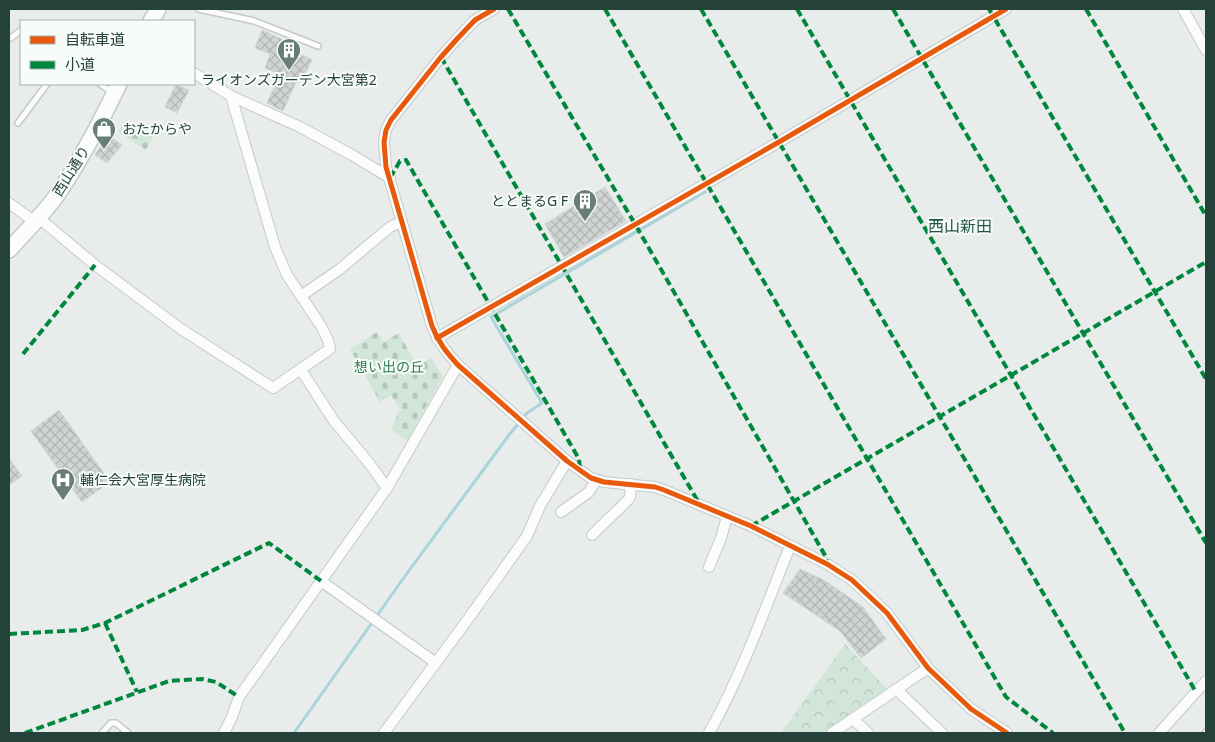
<svg xmlns="http://www.w3.org/2000/svg" width="1215" height="742" font-family="'Noto Sans','Noto Sans JP',sans-serif">
<style>
.forest{fill:url(#forest-crowns)}
.cemetery{fill:url(#cemetery-stones)}
.lines{fill:none;stroke-linecap:round;stroke-linejoin:round}
.stream{stroke:#a9d4db;stroke-width:3}
.building{fill:url(#building-cross-hatch);stroke:#d1d6d4}
.lane-casing{stroke:#c5cac8;stroke-width:8}
.street-casing{stroke:#c5cac8;stroke-width:12}
.secondary-casing{stroke:#c3cbc8;stroke-width:18}
.lane{stroke:#fcfcfc;stroke-width:5}
.street{stroke:#fcfcfc;stroke-width:10}
.secondary{stroke:#fcfcfc;stroke-width:15}
.quiet{stroke:#00873e;stroke-width:4;stroke-dasharray:8 4;stroke-linecap:butt}
.cycleway-casing{stroke:#f7fbf9;stroke-width:8}
.cycleway{stroke:#e8590c;stroke-width:5}
.labels{text-anchor:middle;stroke-width:4;stroke-linejoin:round;paint-order:stroke}
.poi-label{font-size:14px;fill:#24423a;stroke:#f7fbf9;text-anchor:start}
.street-label{font-size:14px;fill:#24423a;stroke:#f7fbf9}
.park-label{font-size:14px;fill:#2d7a4b;stroke:#f7fbf9}
.quarter-label{font-size:16px;fill:#1f5548;stroke:#f7fbf9}
</style>
<defs>
<pattern id="forest-crowns" width="20" height="18" patternUnits="userSpaceOnUse" patternTransform="scale(1.25)"><rect width="20" height="18" fill="#d1e6d8"/><path d="M2 6a3 3 0 1 1 6 0M12 15a3 3 0 1 1 6 0" fill="none" stroke="#b3c6ba"/></pattern>
<pattern id="cemetery-stones" width="16" height="16" patternUnits="userSpaceOnUse" patternTransform="scale(1.25)"><rect width="16" height="16" fill="#d1e6d8"/><path d="M2 7V4a2 2 0 0 1 4 0v3zM10 15v-3a2 2 0 0 1 4 0v3z" fill="#b3c6ba"/></pattern>
<pattern id="building-cross-hatch" width="8" height="8" patternUnits="userSpaceOnUse" patternTransform="scale(1.25)"><rect width="8" height="8" fill="#cfd4d2"/><path d="M0 0l8 8M0 8l8-8" fill="none" stroke="#b2b7b5"/></pattern>
</defs>
<rect width="100%" height="100%" fill="#e8edeb"/>
<!-- forest -->
<path class="forest" d="M 845,644 L 888,690 L 825,733 L 781,733 Z"/>
<!-- cemetery -->
<g class="cemetery">
<path d="M 123,123 L 153,137 L 146,150 L 118,132 Z"/>
<path d="M 377,332 L 384,342 L 399,333 L 417,366 L 431,358 L 443,376 L 407,441 L 391,429 L 400,409 L 391,395 L 380,402 L 350,349 Z"/>
</g>
<g class="lines">
<!-- stream -->
<path class="stream" d="M 294,733 L 405,576 L 509,435 L 527,413 L 542,403 L 491,317 L 705,192"/>
</g>
<!-- building -->
<g class="building">
<path d="M 262,30 L 290,43 L 289,45 L 299,49 L 297,53 L 312,60 L 304,76 L 302,75 L 298,83 L 296,82 L 283,111 L 267,103 L 280,74 L 265,68 L 270,54 L 255,48 Z"/>
<path d="M 176,84 L 189,90 L 177,113 L 165,107 Z"/>
<path d="M 108,135 L 122,145 L 107,163 L 95,155 Z"/>
<path d="M 605,187 L 626,221 L 564,257 L 545,224 Z"/>
<path d="M 59,410 L 110,482 L 82,502 L 31,431 Z"/>
<path d="M 9,458 L 22,476 L 9,485 Z"/>
<path d="M 800,569 L 824,580 L 863,607 L 886,639 L 861,658 L 840,631 L 783,593 Z"/>
</g>
<g class="lines">
<!-- lane casing -->
<g class="lane-casing">
<g id="lane">
<path d="M 199,9 L 254,21 L 318,46"/>
<path d="M 11,38 L 21,30"/>
<path d="M 100,84 L 112,92"/>
<path d="M 18,123 L 47,84"/>
<path d="M 102,733 L 111,723 L 116,723 L 128,733"/>
<path d="M 1205,733 L 1206,732"/>
</g>
</g>
<!-- street casing -->
<g class="street-casing">
<g id="street">
<path d="M 494,9 L 475,20 L 457,39 L 441,57 L 391,120 L 386,130 L 384,142 L 386,167 L 432,326 C 438,342 447,353 458,365 L 567,461 L 591,478 L 604,482 L 655,487 L 664,490 L 751,526 L 827,564 L 852,580 L 887,613 L 928,668 L 971,709 L 1007,733"/>
<path d="M 1183,9 L 1206,50"/>
<path d="M 194,73 L 231,96 L 300,127 L 352,155 L 390,178"/>
<path d="M 9,203 L 35,222"/>
<path d="M 39,218 L 95,265 L 181,329 L 273,388 L 330,349 L 328,340 L 321,326 L 287,275 L 275,247 L 231,96"/>
<path d="M 301,296 L 340,269 L 390,227 L 401,222"/>
<path d="M 437,338 L 779,142 L 1006,9"/>
<path d="M 301,370 L 334,421 L 369,463 L 387,488"/>
<path d="M 561,512 L 589,492 L 596,480"/>
<path d="M 592,535 L 628,500 L 630,497 L 631,484"/>
<path d="M 709,567 L 721,538 L 727,517"/>
<path d="M 321,581 L 436,663"/>
<path d="M 896,689 L 942,733"/>
<path d="M 853,719 L 868,733"/>
<path d="M 224,733 L 232,717 L 239,697 L 387,488 L 458,365"/>
<path d="M 384,733 L 471,615 L 527,536 L 540,506 L 567,461"/>
<path d="M 709,733 C 742,674 765,609 790,546"/>
<path d="M 832,733 L 928,668"/>
<path d="M 1159,733 L 1206,681"/>
</g>
</g>
<!-- secondary casing -->
<g class="secondary-casing">
<g id="secondary">
<path d="M 151,21 L 158,9"/>
<path d="M 9,250 C 26,231 45,213 59,192 C 82,158 101,121 119,84"/>
</g>
</g>
<!-- lane -->
<use href="#lane" class="lane"/>
<!-- street -->
<use href="#street" class="street"/>
<!-- secondary -->
<use href="#secondary" class="secondary"/>
<!-- quiet -->
<g class="quiet">
<path d="M 508,9 L 635,224 L 826,557 L 827,564"/>
<path d="M 605,9 L 1006,697 L 1053,733"/>
<path d="M 701,9 L 1125,733"/>
<path d="M 797,9 L 1196,692"/>
<path d="M 893,9 L 1206,543"/>
<path d="M 989,9 L 1206,379"/>
<path d="M 1086,9 L 1206,216"/>
<path d="M 441,57 L 700,505"/>
<path d="M 390,178 L 400,161 L 406,160 L 579,459 L 580,470"/>
<path d="M 23,354 L 95,265"/>
<path d="M 751,526 L 1206,262"/>
<path d="M 105,623 L 137,692"/>
<path d="M 9,634 L 82,630 L 105,623 L 269,543 L 321,581"/>
<path d="M 25,733 L 169,681 L 202,679 L 216,682 L 239,697"/>
</g>
<!-- cycleway casing -->
<g class="cycleway-casing">
<g id="cycleway">
<path d="M 494,9 L 475,20 L 457,39 L 441,57 L 391,120 L 386,130 L 384,142 L 386,167 L 432,326 C 438,342 447,353 458,365 L 567,461 L 591,478 L 604,482 L 655,487 L 664,490 L 751,526 L 827,564 L 852,580 L 887,613 L 928,668 L 971,709 L 1007,733"/>
<path d="M 437,338 L 779,142 L 1006,9"/>
</g>
</g>
<!-- cycleway -->
<use href="#cycleway" class="cycleway"/>
</g>
<!-- icons -->
<defs>
<g id="building-pin" transform="scale(1.25)"><path d="M0 17L-7.5 6A9.5 9.5 0 1 1 7.5 6Z" fill="#697e78" stroke="#f7fbf9"/><path d="M-4-6H4V6H1V3H-1V6H-4ZM-2.5-4.3h1.7v1.8h-1.7ZM.8-4.3h1.7v1.8H.8ZM-2.5-1h1.7V.8h-1.7ZM.8-1h1.7V.8H.8Z" fill="#fff"/></g>
<g id="shop-pin" transform="scale(1.25)"><path d="M0 17L-7.5 6A9.5 9.5 0 1 1 7.5 6Z" fill="#697e78" stroke="#f7fbf9"/><path d="M-5-2.5h2.3a2.7 3.5 0 0 1 5.4 0H5L5.5 6h-11ZM-1.5-2.5h3a1.5 2.3 0 0 0-3 0Z" fill="#fff"/></g>
<g id="hospital-pin" transform="scale(1.25)"><path d="M0 17L-7.5 6A9.5 9.5 0 1 1 7.5 6Z" fill="#697e78" stroke="#f7fbf9"/><path d="M-5-5h3v3.5h4V-5h3V5h-3V1.5h-4V5h-3Z" fill="#fff"/></g>
</defs>
<g fill-rule="evenodd">
<use href="#building-pin" x="289" y="50"/>
<use href="#shop-pin" x="104" y="129"/>
<use href="#building-pin" x="585" y="201"/>
<use href="#hospital-pin" x="63" y="480"/>
</g>
<g class="labels">
<!-- poi labels -->
<g class="poi-label">
<text x="289" y="85" text-anchor="middle">ライオンズガーデン大宮第2</text>
<text x="122" y="134">おたからや</text>
<text x="568" y="206" text-anchor="end">ととまるG F</text>
<text x="80" y="485">輔仁会大宮厚生病院</text>
</g>
<!-- street labels -->
<g class="street-label">
<text transform="translate(71 171) rotate(-58)" y="5">西山通り</text>
</g>
<!-- park labels -->
<g class="park-label">
<text x="389" y="372">想い出の丘</text>
</g>
<!-- quarter labels -->
<g class="quarter-label">
<text x="960" y="232">西山新田</text>
</g>
</g>
<!-- border -->
<rect width="1215" height="742" fill="none" stroke="#24423a" stroke-width="20"/>
<!-- legend -->
<rect x="20" y="20" width="175" height="65" fill="#f7fbf9" stroke="#a3b1ad"/>
<rect x="30" y="36" width="25" height="8" fill="#e8590c" stroke="#a3b1ad"/>
<text x="65" y="45" font-size="15" fill="#24423a">自転車道</text>
<rect x="30" y="61" width="25" height="8" fill="#00873e" stroke="#a3b1ad"/>
<text x="65" y="70" font-size="15" fill="#24423a">小道</text>
</svg>
